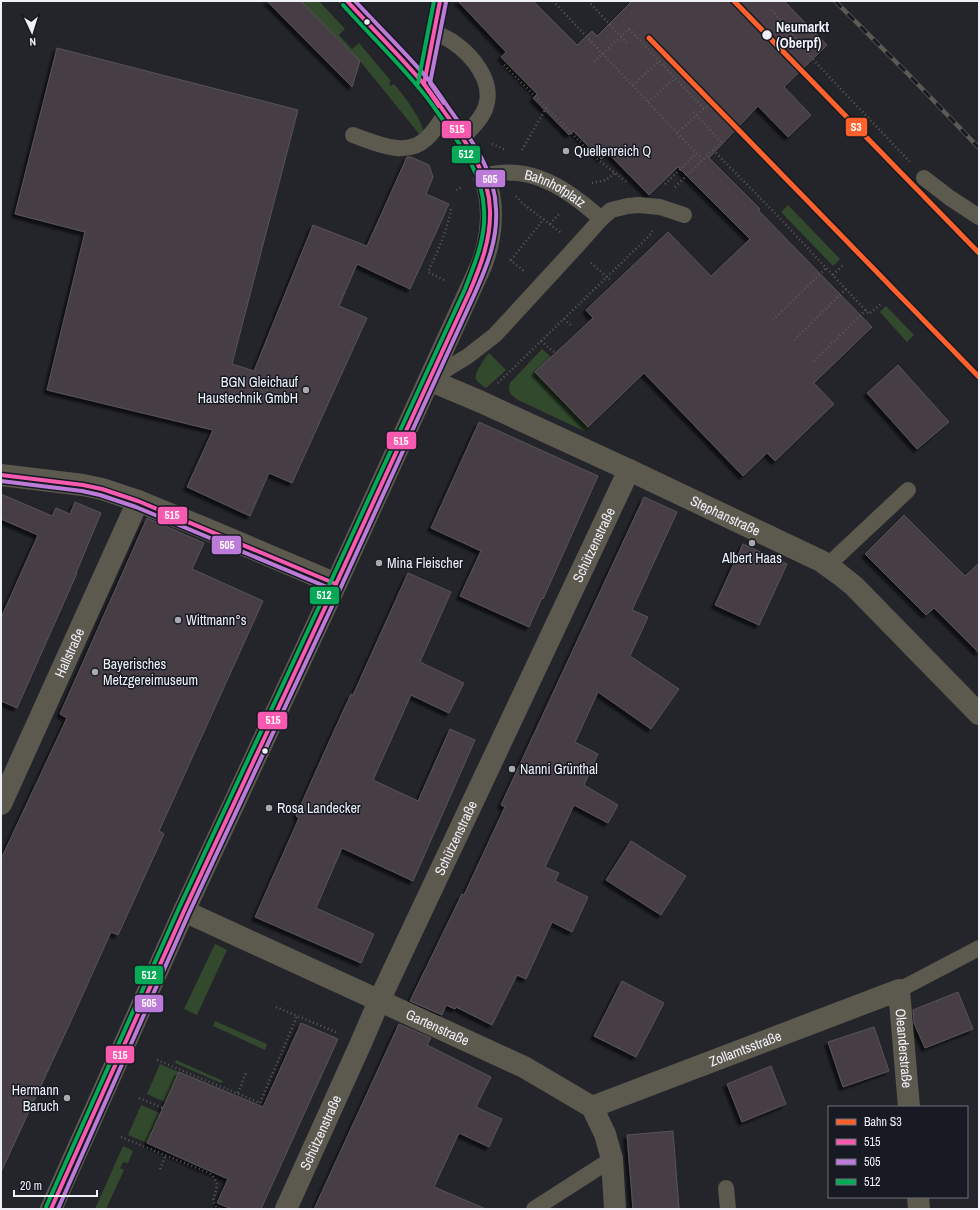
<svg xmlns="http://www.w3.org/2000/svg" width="980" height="1210" font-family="'Archivo Narrow',sans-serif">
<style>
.green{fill:#32492e}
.building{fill:#473d44;stroke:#575458;filter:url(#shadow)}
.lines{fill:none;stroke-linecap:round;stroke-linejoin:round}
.path{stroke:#5c5a54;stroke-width:2.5;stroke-dasharray:1 3;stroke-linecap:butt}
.service{stroke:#5c594f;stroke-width:16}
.minor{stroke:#5c594f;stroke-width:22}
.rail-casing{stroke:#5c5a54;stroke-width:4.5}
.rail{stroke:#171a23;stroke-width:3;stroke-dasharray:9;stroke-linecap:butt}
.bus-1-casing{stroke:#171a23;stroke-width:7}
.bus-2-casing{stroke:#171a23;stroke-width:7}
.bus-3-casing{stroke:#171a23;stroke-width:7}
.bus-1{stroke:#f75aaf;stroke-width:4}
.bus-2{stroke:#bd7bd9;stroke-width:4}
.bus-3{stroke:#06aa56;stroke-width:4}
.rail-1-casing{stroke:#171a23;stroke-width:8}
.rail-1{stroke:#ff612c;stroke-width:5}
.bus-dot{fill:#eff1f8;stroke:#171a23;stroke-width:1.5}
.poi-dot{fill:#a8aab0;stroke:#171a23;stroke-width:1.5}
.labels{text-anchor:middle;stroke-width:3;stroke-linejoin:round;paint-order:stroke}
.stop-label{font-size:14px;font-weight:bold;fill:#eff1f8;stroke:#171a23;text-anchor:start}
.poi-label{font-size:14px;fill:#eff1f8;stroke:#171a23;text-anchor:start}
.street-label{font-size:14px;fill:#eff1f8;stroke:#171a23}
.line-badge{stroke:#171a23;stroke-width:1.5}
.badge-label{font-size:11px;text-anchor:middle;font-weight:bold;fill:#fff}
</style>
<defs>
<filter id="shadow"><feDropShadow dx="-3.5" dy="3.5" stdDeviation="1" flood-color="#0009"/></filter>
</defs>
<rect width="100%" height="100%" fill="#24252a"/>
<!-- green -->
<g class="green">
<path d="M 301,1 L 319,1 L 345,29 L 339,35 L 352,49 L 359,43 L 391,81 L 389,83 L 391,86 L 394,84 C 402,93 422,119 423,131 L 420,135 L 360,61 Z"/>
<path d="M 788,205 L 840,259 L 833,266 L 781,212 Z"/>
<path d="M 886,306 L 914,335 L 907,342 L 880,312 Z"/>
<path d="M 542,349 L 551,357 L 588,427 L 584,431 L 518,400 C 511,395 507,392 510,383 Z"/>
<path d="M 489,353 L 506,370 L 486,388 C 483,386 478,383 476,379 C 474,373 485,358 489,353 Z"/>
<path d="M 215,944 L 227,950 L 197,1015 L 184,1009 Z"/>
<path d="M 215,1021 L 267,1044 L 265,1050 L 213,1026 Z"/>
<path d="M 176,1060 L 223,1081 L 221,1083 L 175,1063 Z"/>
<path d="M 160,1064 L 179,1072 L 165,1102 L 147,1094 Z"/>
<path d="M 141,1105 L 160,1113 L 147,1143 L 128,1135 Z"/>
<path d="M 123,1146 L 133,1151 L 128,1163 L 123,1162 L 120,1168 L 124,1170 L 106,1209 L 95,1209 Z"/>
</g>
<!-- building -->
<g class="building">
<path d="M 267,1 L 301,1 L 360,61 L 352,87 Z"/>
<path d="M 458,1 L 533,1 L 577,45 L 592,31 L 597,36 L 632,1 L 784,1 L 827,45 L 784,87 L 811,115 L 788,137 L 758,106 L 709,158 L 760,209 L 758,210 L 872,327 L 814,383 L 834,404 L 775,461 L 767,453 L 743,476 L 644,373 L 588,427 L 535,372 L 593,318 L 586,310 L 668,232 L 711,276 L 750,239 L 678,167 L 649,195 L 608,153 L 601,159 L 573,131 L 569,135 L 533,98 L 537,94 L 501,57 L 506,52 Z"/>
<path d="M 57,48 L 298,110 L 232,364 L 254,371 L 313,225 L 367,246 L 407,157 L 411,157 L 429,165 L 433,177 L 426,194 L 449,204 L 410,289 L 357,264 L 339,306 L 367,318 L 292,483 L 269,473 L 250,516 L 187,487 L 213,430 L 47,390 L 85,232 L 15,214 Z"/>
<path d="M 898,365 L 949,422 L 917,449 L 867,393 Z"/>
<path d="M 479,422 L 598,476 L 543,599 L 542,598 L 529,627 L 460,596 L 481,551 L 431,528 Z"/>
<path d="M 1,494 L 52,516 L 56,508 L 70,514 L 75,502 L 101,513 L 76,573 L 77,573 L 17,708 L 1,701 L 1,618 L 38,535 L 1,519 Z"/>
<path d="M 644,497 L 677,512 L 632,610 L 648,617 L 630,656 L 679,689 L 651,729 L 598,692 L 575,742 L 598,754 L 584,785 L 618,805 L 608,823 L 574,805 L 545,867 L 559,873 L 555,881 L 588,897 L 572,932 L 552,922 L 526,979 L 517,975 L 492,1025 L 456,1007 L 455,1009 L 446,1005 L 442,1015 L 410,1001 L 462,894 L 464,895 L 505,807 L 501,805 Z"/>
<path d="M 904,515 L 965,576 L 979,563 L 979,653 L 934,608 L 926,615 L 865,554 Z"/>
<path d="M 147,518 L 204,543 L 192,569 L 263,601 L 159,831 L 164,834 L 118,935 L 111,932 L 70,1023 L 1,1172 L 1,859 L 67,718 L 60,714 Z"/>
<path d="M 743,544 L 787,564 L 759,625 L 715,605 Z"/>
<path d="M 408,573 L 451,592 L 420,662 L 464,683 L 449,713 L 411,695 L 373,780 L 418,801 L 450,729 L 475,740 L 413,881 L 342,848 L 316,908 L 374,934 L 361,963 L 255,917 L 299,818 L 296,816 L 324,753 L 351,694 L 353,695 Z"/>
<path d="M 631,841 L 686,876 L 661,915 L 606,880 Z"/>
<path d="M 622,981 L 664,1003 L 636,1057 L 594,1036 Z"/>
<path d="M 958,992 L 973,1029 L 925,1048 L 914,1023 L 913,1010 Z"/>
<path d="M 301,1023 L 338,1039 L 261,1209 L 232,1209 L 217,1203 L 228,1179 L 147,1143 L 179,1072 L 263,1107 Z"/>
<path d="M 399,1024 L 431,1038 L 427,1045 L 491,1077 L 476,1107 L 502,1119 L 489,1147 L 459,1133 L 434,1187 L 486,1209 L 314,1209 Z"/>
<path d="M 874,1027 L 889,1071 L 843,1087 L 828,1042 Z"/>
<path d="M 771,1066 L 786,1104 L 742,1122 L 727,1084 Z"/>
<path d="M 673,1131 L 679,1209 L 633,1209 L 627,1135 Z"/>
</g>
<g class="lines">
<!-- path -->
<g class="path">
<path d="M 553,1 L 677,133 L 707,106"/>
<path d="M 588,1 L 627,43"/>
<path d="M 772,10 L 819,66 L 910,162"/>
<path d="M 629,29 L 704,109"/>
<path d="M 594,62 L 631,27"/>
<path d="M 504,65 L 597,159 L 628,183"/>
<path d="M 633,85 L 659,61"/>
<path d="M 648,102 L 675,78"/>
<path d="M 677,133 L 702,159"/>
<path d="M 492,144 L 504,149"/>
<path d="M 522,150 L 546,108 L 549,105"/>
<path d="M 713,150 L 774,212 L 869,314 L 882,303"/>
<path d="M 592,183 L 606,180 L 615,173"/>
<path d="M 665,184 L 696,154"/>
<path d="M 675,187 L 721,142 L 692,110"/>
<path d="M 456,190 L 462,187"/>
<path d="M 516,196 L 522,203 L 560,232"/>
<path d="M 550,224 L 559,214"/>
<path d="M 510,260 L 524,271"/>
<path d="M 511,260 L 544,219"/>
<path d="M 591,263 L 610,280"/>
<path d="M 833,275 L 844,264"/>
<path d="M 444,280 L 428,272 C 437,252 447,232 451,209"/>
<path d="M 564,319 L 572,326"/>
<path d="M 773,320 L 826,268"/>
<path d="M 794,340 L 846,289"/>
<path d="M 541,341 L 555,353"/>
<path d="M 814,361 L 866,310"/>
<path d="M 498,383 L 649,236 L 654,229"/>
<path d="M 276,1007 L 338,1033"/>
<path d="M 157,1060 L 260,1103 L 297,1016"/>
<path d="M 238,1093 L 246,1073"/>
<path d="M 139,1098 L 163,1108"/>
<path d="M 121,1137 L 209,1173 C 221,1182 216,1189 213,1201 L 217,1208 L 220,1209"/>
<path d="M 160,1169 L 166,1155"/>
</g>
<!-- service -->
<g class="service">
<path id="s1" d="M 347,1 L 424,84 L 463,138 L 484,176 C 530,163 568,189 601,219"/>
<path d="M 434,32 C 440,35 447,38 453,42 C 472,55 494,81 486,106 C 483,118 471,128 463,138"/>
<path d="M 424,84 L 440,1"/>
<path d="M 353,135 C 375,143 406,158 426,139 C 434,132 440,122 445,114"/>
<path d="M 924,178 L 950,198 L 979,217"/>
<path d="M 429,380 L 468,356 L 495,335 L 576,247 L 601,219 L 611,210 L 628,206 L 638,205 L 660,207 L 684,215"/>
<path d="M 827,566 L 908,490"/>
<path d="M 899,990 L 979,948"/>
<path d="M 726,1188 L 728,1209"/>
<path d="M 534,1209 L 612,1159"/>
</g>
<!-- minor -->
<g class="minor">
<path id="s2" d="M 429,380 L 479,401 L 629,470 L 821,561 L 839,574 L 854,586 L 979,714"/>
<path d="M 1,475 L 83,485 L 102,489 L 138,501 L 204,528 L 336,584"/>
<path id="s3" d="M 1,804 L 138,501"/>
<path id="s4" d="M 184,911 L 524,1067 L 592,1107 L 605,1134 L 612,1159 L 615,1209"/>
<path id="s5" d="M 592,1107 L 899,990 L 909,1107"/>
<path d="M 918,1197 L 919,1209"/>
<path d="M 51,1209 L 184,911 L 336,584 L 481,266 C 492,238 495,205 484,176"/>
<path id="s6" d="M 286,1209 L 361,1043 L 379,1001 L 629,470"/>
</g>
<!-- rail casing -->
<g class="rail-casing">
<path id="rail" d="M 835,1 L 908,74 L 979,148"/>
</g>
<!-- rail -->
<use href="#rail" class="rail"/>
<!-- bus-1 casing -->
<g class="bus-1-casing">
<g id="bus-1">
<path d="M 439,106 L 424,84 L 440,1"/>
<path d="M 1,475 L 83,485 L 102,489 L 138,501 L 336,584"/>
<path d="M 51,1209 L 184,911 L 336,584 L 470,291 C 481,265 491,239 490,210 C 489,174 468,145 448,117 C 440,106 432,94 423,83 C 399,55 372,28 347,1"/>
</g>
</g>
<!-- bus-2 casing -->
<g class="bus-2-casing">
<g id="bus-2">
<path d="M 444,103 L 430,83 L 446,2"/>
<path d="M 1,481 L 82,491 L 100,495 L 136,507 L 334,590"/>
<path d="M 58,1209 L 189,913 L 341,587 L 475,293 C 487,266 498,239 496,209 C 495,172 473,142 453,114 C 444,102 437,90 428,79 C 405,52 379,27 355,1"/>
</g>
</g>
<!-- bus-3 casing -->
<g class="bus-3-casing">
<g id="bus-3">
<path d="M 418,83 L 434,1"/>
<path d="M 46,1207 L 179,908 L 331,581 L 465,289 C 475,263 486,238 484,210 C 483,175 462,147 443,120 C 435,109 428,98 419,88 C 395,59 368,33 343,5"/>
</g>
</g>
<!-- bus-1 -->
<use href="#bus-1" class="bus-1"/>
<!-- bus-2 -->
<use href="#bus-2" class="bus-2"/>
<!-- bus-3 -->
<use href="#bus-3" class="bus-3"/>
<!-- rail-1 casing -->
<g class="rail-1-casing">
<g id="rail-1">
<path d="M 734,1 L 979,253"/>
<path d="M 649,38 L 979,377"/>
</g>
</g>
<!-- rail-1 -->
<use href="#rail-1" class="rail-1"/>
</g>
<!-- markers -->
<g class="bus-dot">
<circle cx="367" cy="22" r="3.5"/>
<circle cx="767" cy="35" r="5.5"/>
<circle cx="265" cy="751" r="3.5"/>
</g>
<g class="poi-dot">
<circle cx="566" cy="151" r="4"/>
<circle cx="306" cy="390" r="4"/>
<circle cx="752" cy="543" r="4"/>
<circle cx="379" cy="563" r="4"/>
<circle cx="178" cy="620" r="4"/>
<circle cx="95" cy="672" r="4"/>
<circle cx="512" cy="769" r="4"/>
<circle cx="269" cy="808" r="4"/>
<circle cx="67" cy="1098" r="4"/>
</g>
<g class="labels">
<!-- stop labels -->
<g class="stop-label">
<text x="776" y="32">Neumarkt<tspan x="776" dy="16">(Oberpf)</tspan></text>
</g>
<!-- poi labels -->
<g class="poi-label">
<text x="574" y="156">Quellenreich Q</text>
<text x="298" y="387" text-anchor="end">BGN Gleichauf<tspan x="298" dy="16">Haustechnik GmbH</tspan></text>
<text x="752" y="563" text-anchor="middle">Albert Haas</text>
<text x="387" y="568">Mina Fleischer</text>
<text x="186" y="625">Wittmann°s</text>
<text x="103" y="669">Bayerisches<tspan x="103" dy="16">Metzgereimuseum</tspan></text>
<text x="520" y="774">Nanni Grünthal</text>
<text x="277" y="813">Rosa Landecker</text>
<text x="59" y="1095" text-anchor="end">Hermann<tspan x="59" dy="16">Baruch</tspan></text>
</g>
<!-- street labels -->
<g class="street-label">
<text dy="5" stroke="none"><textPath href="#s1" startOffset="298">Bahnhofplatz</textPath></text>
<text dy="5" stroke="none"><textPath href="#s2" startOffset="326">Stephanstraße</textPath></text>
<text dy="5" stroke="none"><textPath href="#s6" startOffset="732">Schützenstraße</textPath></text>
<text dy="5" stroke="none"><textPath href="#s3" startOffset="166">Hallstraße</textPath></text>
<text dy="5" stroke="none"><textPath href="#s6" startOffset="408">Schützenstraße</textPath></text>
<text dy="5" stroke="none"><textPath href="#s4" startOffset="279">Gartenstraße</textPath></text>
<text dy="5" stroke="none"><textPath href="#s5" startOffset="164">Zollamtsstraße</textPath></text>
<text dy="5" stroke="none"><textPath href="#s5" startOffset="387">Oleanderstraße</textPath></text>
<text dy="5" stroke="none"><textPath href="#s6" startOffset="84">Schützenstraße</textPath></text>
</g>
</g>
<g class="line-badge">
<rect x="845" y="117" width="23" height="20" rx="4" fill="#ff612c"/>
<rect x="441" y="120" width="31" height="19" rx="4" fill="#f75aaf"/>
<rect x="451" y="145" width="30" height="19" rx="4" fill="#06aa56"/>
<rect x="475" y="169" width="31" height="19" rx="4" fill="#bd7bd9"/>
<rect x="386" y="431" width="31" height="19" rx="4" fill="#f75aaf"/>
<rect x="157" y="506" width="31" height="19" rx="4" fill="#f75aaf"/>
<rect x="211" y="535" width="31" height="20" rx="4" fill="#bd7bd9"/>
<rect x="309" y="586" width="31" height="19" rx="4" fill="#06aa56"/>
<rect x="257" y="711" width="31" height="19" rx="4" fill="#f75aaf"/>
<rect x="134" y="965" width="30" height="20" rx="4" fill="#06aa56"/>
<rect x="134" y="994" width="30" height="19" rx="4" fill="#bd7bd9"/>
<rect x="105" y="1045" width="30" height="19" rx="4" fill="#f75aaf"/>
</g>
<g class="badge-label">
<text x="856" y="131">S3</text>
<text x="457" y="133">515</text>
<text x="466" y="158">512</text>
<text x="490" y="183">505</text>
<text x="401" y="445">515</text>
<text x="172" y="519">515</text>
<text x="227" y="549">505</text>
<text x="324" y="599">512</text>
<text x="273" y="724">515</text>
<text x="149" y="979">512</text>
<text x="149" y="1007">505</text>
<text x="120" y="1059">515</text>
</g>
<!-- border -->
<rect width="980" height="1210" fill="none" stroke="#eff1f8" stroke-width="4"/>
<!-- legend -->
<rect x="828" y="1106" width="140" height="92" fill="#171a23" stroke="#6d7078"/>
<rect x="836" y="1119" width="20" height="6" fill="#ff612c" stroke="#6d7078"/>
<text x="864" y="1126" font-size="12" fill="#eff1f8">Bahn S3</text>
<rect x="836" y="1139" width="20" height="6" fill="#f75aaf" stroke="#6d7078"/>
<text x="864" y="1146" font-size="12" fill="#eff1f8">515</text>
<rect x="836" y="1159" width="20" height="6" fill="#bd7bd9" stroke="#6d7078"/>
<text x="864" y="1166" font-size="12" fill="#eff1f8">505</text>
<rect x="836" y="1179" width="20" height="6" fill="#06aa56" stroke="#6d7078"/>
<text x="864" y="1186" font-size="12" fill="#eff1f8">512</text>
<!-- north arrow -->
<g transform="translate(32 32) rotate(176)" stroke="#171a23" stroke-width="3" paint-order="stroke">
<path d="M0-3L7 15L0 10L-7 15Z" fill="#eff1f8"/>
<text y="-6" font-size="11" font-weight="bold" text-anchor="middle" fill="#eff1f8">N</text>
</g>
<!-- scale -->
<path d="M14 1190v6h83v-6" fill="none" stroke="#eff1f8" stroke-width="2"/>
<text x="20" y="1190" font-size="12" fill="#eff1f8" stroke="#171a23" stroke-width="3" paint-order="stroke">20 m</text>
</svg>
